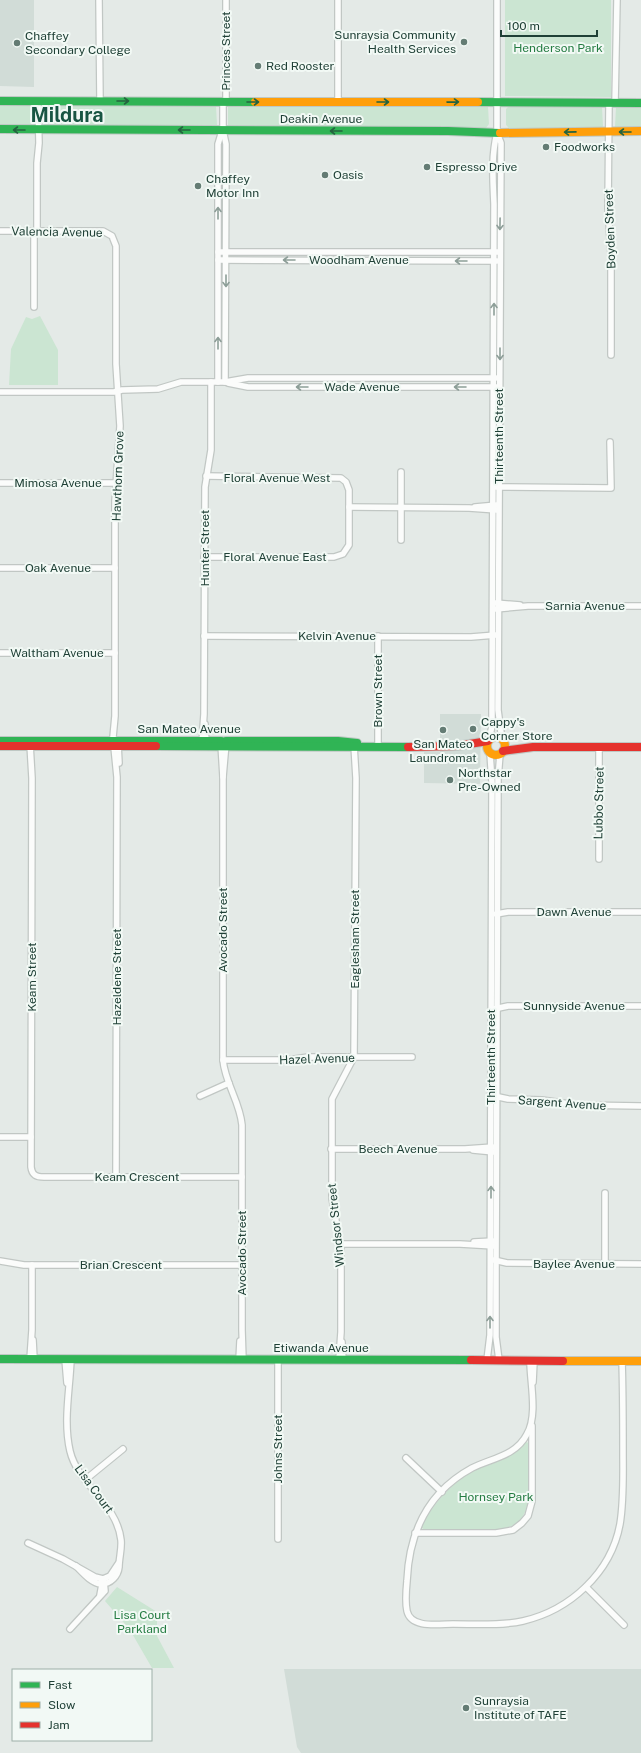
<svg xmlns="http://www.w3.org/2000/svg" width="641" height="1753" font-family="'Public Sans',sans-serif">
<style>
.built{fill:#d1dcd7}
.green{fill:#cbe5d2}
.lines{fill:none;stroke-linecap:round;stroke-linejoin:round}
.street-casing{stroke:#c1c7c4;stroke-width:8}
.fast-casing{stroke:#bfc8c4;stroke-width:10}
.slow-casing{stroke:#bfc8c4;stroke-width:10}
.jam-casing{stroke:#bfc8c4;stroke-width:10}
.street{stroke:#fbfcfb;stroke-width:5.5}
.fast{stroke:#30b455;stroke-width:8}
.slow{stroke:#ff9f0a;stroke-width:8}
.jam{stroke:#e5322d;stroke-width:8}
.oneway{stroke:#24633f}
.oneway2{stroke:#8d9e98}
.poi-dot{fill:#647c74;stroke:#f2f9f5;stroke-width:1.5}
.labels{text-anchor:middle;stroke-width:4;stroke-linejoin:round;paint-order:stroke}
.poi-label{font-size:12px;fill:#1f4036;stroke:#f2f9f5;text-anchor:start}
.park-label{font-size:12px;fill:#247c42;stroke:#f2f9f5}
.street-label{font-size:12px;fill:#1f4036;stroke:#f2f9f5}
.town-label{font-size:20px;font-weight:bold;fill:#185543;stroke:#f2f9f5}
</style>
<rect width="100%" height="100%" fill="#e4eae7"/>
<!-- built -->
<g class="built">
<path d="M 0,0 L 34,0 L 34,87 L 0,86 Z"/>
<path d="M 440,714 L 481,714 L 480,784 L 424,783 L 424,752 L 440,752 Z"/>
<path d="M 284,1669 L 641,1669 L 641,1753 L 301,1753 L 297,1747 Z"/>
</g>
<!-- green -->
<g class="green">
<path d="M 505,0 L 611,0 L 611,97 L 505,96 Z"/>
<path d="M 0,105 L 32,106 L 32,125 L 0,126 Z"/>
<path d="M 44,106 L 216,106 L 217,125 L 44,125 Z"/>
<path d="M 228,106 L 488,107 L 489,124 L 486,128 L 228,126 Z"/>
<path d="M 508,107 L 602,107 L 603,126 L 602,128 L 509,128 L 506,125 L 506,109 Z"/>
<path d="M 616,107 L 641,107 L 641,127 L 615,127 Z"/>
<path d="M 40,316 L 58,350 L 58,385 L 9,385 L 11,349 L 26,317 L 32,319 Z"/>
<path d="M 526,1442 L 529,1443 C 529,1455 529,1468 529,1480 C 528,1504 529,1525 500,1529 L 425,1530 L 422,1528 L 422,1525 C 436,1500 454,1480 481,1467 C 500,1458 510,1460 526,1442 Z"/>
<path d="M 117,1587 L 157,1612 L 157,1636 L 174,1668 L 152,1668 L 130,1630 L 105,1601 Z"/>
</g>
<g class="lines">
<!-- street casing -->
<g class="street-casing">
<g id="street">
<path d="M 99,0 L 100,101"/>
<path d="M 223,102 L 223,130 L 226,144 L 225,382"/>
<path d="M 226,102 L 226,0"/>
<path d="M 338,102 L 338,0"/>
<path d="M 609,103 L 608,208 L 611,254 L 611,355"/>
<path d="M 615,103 L 617,0"/>
<path d="M 497,133 L 501,143 L 498,710 L 502,740"/>
<path d="M 0,231 L 103,231 L 112,236 L 116,246 L 116,364 L 120,426 L 115,501 L 115,716 L 113,737 L 117,777 L 116,1176"/>
<path d="M 37,231 L 37,163 L 39,143 L 38,101"/>
<path d="M 218,252 L 498,252"/>
<path d="M 218,260 L 497,261"/>
<path d="M 34,307 L 34,231"/>
<path d="M 218,382 L 218,144 L 222,131"/>
<path d="M 228,383 L 248,387 L 497,387"/>
<path d="M 0,392 L 114,392 L 122,390 L 158,389 L 181,382 L 225,382 L 248,378 L 496,378"/>
<path d="M 0,483 L 116,483"/>
<path d="M 496,487 L 611,488 L 610,442"/>
<path d="M 349,507 L 469,508 L 497,510"/>
<path d="M 475,507 L 497,505"/>
<path d="M 401,540 L 401,472"/>
<path d="M 204,557 L 334,557 L 343,554 L 349,545 L 349,490 L 346,482 L 341,478 L 206,476"/>
<path d="M 0,568 L 115,568"/>
<path d="M 495,603 L 520,605"/>
<path d="M 495,609 L 528,606 L 641,606"/>
<path d="M 204,636 L 471,637 L 496,635"/>
<path d="M 0,653 L 115,653"/>
<path d="M 205,724 L 206,744"/>
<path d="M 489,740 L 492,726 L 492,706 L 494,204 C 493,181 491,156 497,133 L 497,0"/>
<path d="M 202,743 L 204,714 L 205,487 L 211,450 L 211,382"/>
<path d="M 30,744 L 32,778 L 31,1167 C 32,1175 36,1177 44,1177 L 242,1177"/>
<path d="M 118,744 L 119,763"/>
<path d="M 221,744 L 223,777 L 223,1060 C 225,1083 240,1102 242,1125 L 242,1330 L 243,1360"/>
<path d="M 378,746 L 378,636"/>
<path d="M 223,777 L 226,743"/>
<path d="M 599,859 L 599,747"/>
<path d="M 496,914 L 508,912 L 641,912"/>
<path d="M 494,1009 L 508,1006 L 641,1006"/>
<path d="M 223,1060 L 288,1060 L 308,1057 L 412,1057"/>
<path d="M 200,1096 L 229,1083"/>
<path d="M 494,1096 L 508,1099 L 542,1100 L 577,1105 L 641,1106"/>
<path d="M 0,1137 L 31,1137"/>
<path d="M 331,1149 L 465,1149 L 493,1147"/>
<path d="M 473,1150 L 494,1152"/>
<path d="M 474,1242 L 493,1241"/>
<path d="M 341,1244 L 460,1244 L 494,1246"/>
<path d="M 494,1260 L 507,1263 L 641,1264"/>
<path d="M 0,1261 L 24,1265 L 242,1265"/>
<path d="M 605,1264 L 605,1193"/>
<path d="M 33,1340 L 34,1359"/>
<path d="M 342,1342 L 343,1360"/>
<path d="M 30,1359 L 32,1330 L 32,1265"/>
<path d="M 65,1359 L 67,1383"/>
<path d="M 71,1359 C 70,1389 63,1421 70,1451 C 78,1485 117,1503 121,1540 C 122,1549 119,1558 119,1567 C 118,1576 111,1584 101,1584 C 91,1583 83,1573 76,1566"/>
<path d="M 239,1360 L 240,1341"/>
<path d="M 339,1360 L 341,1332 L 341,1250 L 332,1198 L 332,1099 L 354,1057 L 356,778 L 354,745"/>
<path d="M 487,1360 L 490,1335 L 492,783 L 490,753"/>
<path d="M 499,1360 L 496,1337 L 496,1270 L 498,779 L 500,754"/>
<path d="M 530,1361 C 530,1382 538,1415 527,1434 C 516,1456 492,1458 472,1468 C 428,1492 409,1533 407,1581 C 406,1591 405,1602 407,1611 C 411,1629 439,1624 453,1624 C 476,1624 500,1626 523,1621 C 570,1610 611,1573 620,1524 C 624,1500 623,1475 623,1450 C 623,1421 623,1391 622,1361"/>
<path d="M 533,1382 L 534,1361"/>
<path d="M 406,1458 L 442,1492"/>
<path d="M 85,1480 L 123,1449"/>
<path d="M 415,1533 L 496,1533 L 513,1530 L 522,1523 L 528,1516 L 532,1501 L 532,1426"/>
<path d="M 278,1539 L 278,1360"/>
<path d="M 28,1543 L 63,1559 L 95,1577 L 103,1579"/>
<path d="M 586,1587 L 624,1625"/>
<path d="M 100,1595 L 103,1579 L 110,1576 L 118,1564"/>
<path d="M 70,1629 L 105,1591 L 104,1581"/>
</g>
</g>
<!-- fast casing -->
<g class="fast-casing">
<g id="fast">
<path d="M 0,101 L 255,102"/>
<path d="M 478,102 L 641,103"/>
<path d="M 0,129 L 448,131 L 500,133"/>
<path d="M 0,741 L 221,741"/>
<path d="M 226,741 L 338,741 L 357,743"/>
<path d="M 156,746 L 408,747"/>
<path d="M 0,1359 L 471,1360"/>
</g>
</g>
<!-- slow casing -->
<g class="slow-casing">
<g id="slow">
<path d="M 255,102 L 478,102"/>
<path d="M 500,133 L 641,131"/>
<circle cx="496" cy="746" r="9"/>
<path d="M 563,1361 L 641,1361"/>
</g>
</g>
<!-- jam casing -->
<g class="jam-casing">
<g id="jam">
<path d="M 0,746 L 156,746"/>
<path d="M 408,747 L 457,746 L 488,741"/>
<path d="M 503,751 L 533,747 L 641,747"/>
<path d="M 471,1360 L 563,1361"/>
</g>
</g>
<!-- street -->
<use href="#street" class="street"/>
<!-- fast -->
<use href="#fast" class="fast"/>
<!-- slow -->
<use href="#slow" class="slow"/>
<!-- jam -->
<use href="#jam" class="jam"/>
</g>
<!-- one-way arrows -->
<defs><path id="oneway-shaft" d="M-6 0H5M1.5-3L5.5 0L1.5 3" fill="none" stroke-width="1.6" stroke-linecap="round" stroke-linejoin="round"/></defs>
<g class="oneway">
<use href="#oneway-shaft" transform="translate(123 101)"/>
<use href="#oneway-shaft" transform="translate(253 102)"/>
<use href="#oneway-shaft" transform="translate(383 102)"/>
<use href="#oneway-shaft" transform="translate(453 102) rotate(-1)"/>
<use href="#oneway-shaft" transform="translate(19 130) rotate(-180)"/>
<use href="#oneway-shaft" transform="translate(184 130) rotate(-180)"/>
<use href="#oneway-shaft" transform="translate(336 131) rotate(-180)"/>
<use href="#oneway-shaft" transform="translate(570 132) rotate(179)"/>
<use href="#oneway-shaft" transform="translate(625 132) rotate(180)"/>
</g>
<g class="oneway2">
<use href="#oneway-shaft" transform="translate(218 213) rotate(-90)"/>
<use href="#oneway-shaft" transform="translate(500 224) rotate(91)"/>
<use href="#oneway-shaft" transform="translate(289 260) rotate(-180)"/>
<use href="#oneway-shaft" transform="translate(461 261) rotate(-180)"/>
<use href="#oneway-shaft" transform="translate(226 281) rotate(90)"/>
<use href="#oneway-shaft" transform="translate(494 309) rotate(-90)"/>
<use href="#oneway-shaft" transform="translate(218 343) rotate(-90)"/>
<use href="#oneway-shaft" transform="translate(500 354) rotate(90)"/>
<use href="#oneway-shaft" transform="translate(302 387) rotate(180)"/>
<use href="#oneway-shaft" transform="translate(460 387) rotate(180)"/>
<use href="#oneway-shaft" transform="translate(491 1192) rotate(-90)"/>
<use href="#oneway-shaft" transform="translate(490 1322) rotate(-90)"/>
</g>
<!-- markers -->
<g class="poi-dot">
<circle cx="464" cy="42" r="4"/>
<circle cx="17" cy="43" r="4"/>
<circle cx="258" cy="66" r="4"/>
<circle cx="546" cy="147" r="4"/>
<circle cx="427" cy="167" r="4"/>
<circle cx="325" cy="175" r="4"/>
<circle cx="198" cy="186" r="4"/>
<circle cx="473" cy="729" r="4"/>
<circle cx="443" cy="730" r="4"/>
<circle cx="450" cy="780" r="4"/>
<circle cx="466" cy="1708" r="4"/>
</g>
<g class="labels">
<!-- poi labels -->
<g class="poi-label">
<text x="456" y="39" text-anchor="end">Sunraysia Community<tspan x="456" dy="14">Health Services</tspan></text>
<text x="25" y="40">Chaffey<tspan x="25" dy="14">Secondary College</tspan></text>
<text x="266" y="70">Red Rooster</text>
<text x="554" y="151">Foodworks</text>
<text x="435" y="171">Espresso Drive</text>
<text x="333" y="179">Oasis</text>
<text x="206" y="183">Chaffey<tspan x="206" dy="14">Motor Inn</tspan></text>
<text x="481" y="726">Cappy's<tspan x="481" dy="14">Corner Store</tspan></text>
<text x="443" y="748" text-anchor="middle">San Mateo<tspan x="443" dy="14">Laundromat</tspan></text>
<text x="458" y="777">Northstar<tspan x="458" dy="14">Pre-Owned</tspan></text>
<text x="474" y="1705">Sunraysia<tspan x="474" dy="14">Institute of TAFE</tspan></text>
</g>
<!-- park labels -->
<g class="park-label">
<text x="558" y="52">Henderson Park</text>
<text x="496" y="1501">Hornsey Park</text>
<text x="142" y="1619">Lisa Court<tspan x="142" dy="14">Parkland</tspan></text>
</g>
<!-- street labels -->
<g class="street-label">
<text transform="translate(226 51) rotate(-90)" y="4">Princes Street</text>
<text x="321" y="123">Deakin Avenue</text>
<text transform="translate(610 229) rotate(-92)" y="4">Boyden Street</text>
<text transform="translate(57 232) rotate(1)" y="4">Valencia Avenue</text>
<text x="359" y="264">Woodham Avenue</text>
<text x="362" y="391">Wade Avenue</text>
<text transform="translate(499 436) rotate(-90)" y="4">Thirteenth Street</text>
<text transform="translate(118 476) rotate(-88)" y="4">Hawthorn Grove</text>
<text x="277" y="482">Floral Avenue West</text>
<text x="58" y="487">Mimosa Avenue</text>
<text transform="translate(205 548) rotate(-90)" y="4">Hunter Street</text>
<text x="275" y="561">Floral Avenue East</text>
<text x="58" y="572">Oak Avenue</text>
<text x="585" y="610">Sarnia Avenue</text>
<text x="337" y="640">Kelvin Avenue</text>
<text x="57" y="657">Waltham Avenue</text>
<text transform="translate(378 691) rotate(-90)" y="4">Brown Street</text>
<text x="189" y="733">San Mateo Avenue</text>
<text transform="translate(599 803) rotate(-89)" y="4">Lubbo Street</text>
<text x="574" y="916">Dawn Avenue</text>
<text transform="translate(223 930) rotate(-90)" y="4">Avocado Street</text>
<text transform="translate(355 939) rotate(-90)" y="4">Eaglesham Street</text>
<text transform="translate(32 977) rotate(-90)" y="4">Keam Street</text>
<text transform="translate(117 977) rotate(-90)" y="4">Hazeldene Street</text>
<text x="574" y="1010">Sunnyside Avenue</text>
<text transform="translate(491 1057) rotate(-90)" y="4">Thirteenth Street</text>
<text transform="translate(317 1059) rotate(-2)" y="4">Hazel Avenue</text>
<text transform="translate(562 1103) rotate(4)" y="4">Sargent Avenue</text>
<text x="398" y="1153">Beech Avenue</text>
<text x="137" y="1181">Keam Crescent</text>
<text transform="translate(336 1225) rotate(-96)" y="4">Windsor Street</text>
<text transform="translate(242 1253) rotate(-90)" y="4">Avocado Street</text>
<text x="574" y="1268">Baylee Avenue</text>
<text x="121" y="1269">Brian Crescent</text>
<text x="321" y="1352">Etiwanda Avenue</text>
<text transform="translate(278 1449) rotate(-90)" y="4">Johns Street</text>
<text transform="translate(94 1489) rotate(54)" y="4">Lisa Court</text>
</g>
<!-- town labels -->
<g class="town-label">
<text x="67" y="122">Mildura</text>
</g>
</g>
<!-- legend -->
<rect x="12" y="1669" width="140" height="72" fill="#f2f9f5" stroke="#9eafa9"/>
<rect x="20" y="1682" width="20" height="6" fill="#30b455" stroke="#9eafa9"/>
<text x="48" y="1689" font-size="12" fill="#1f4036">Fast</text>
<rect x="20" y="1702" width="20" height="6" fill="#ff9f0a" stroke="#9eafa9"/>
<text x="48" y="1709" font-size="12" fill="#1f4036">Slow</text>
<rect x="20" y="1722" width="20" height="6" fill="#e5322d" stroke="#9eafa9"/>
<text x="48" y="1729" font-size="12" fill="#1f4036">Jam</text>
<!-- scale -->
<path d="M501 30v6h96v-6" fill="none" stroke="#1f4036" stroke-width="2"/>
<text x="507" y="30" font-size="12" fill="#1f4036" stroke="#f2f9f5" stroke-width="3" paint-order="stroke">100 m</text>
</svg>
